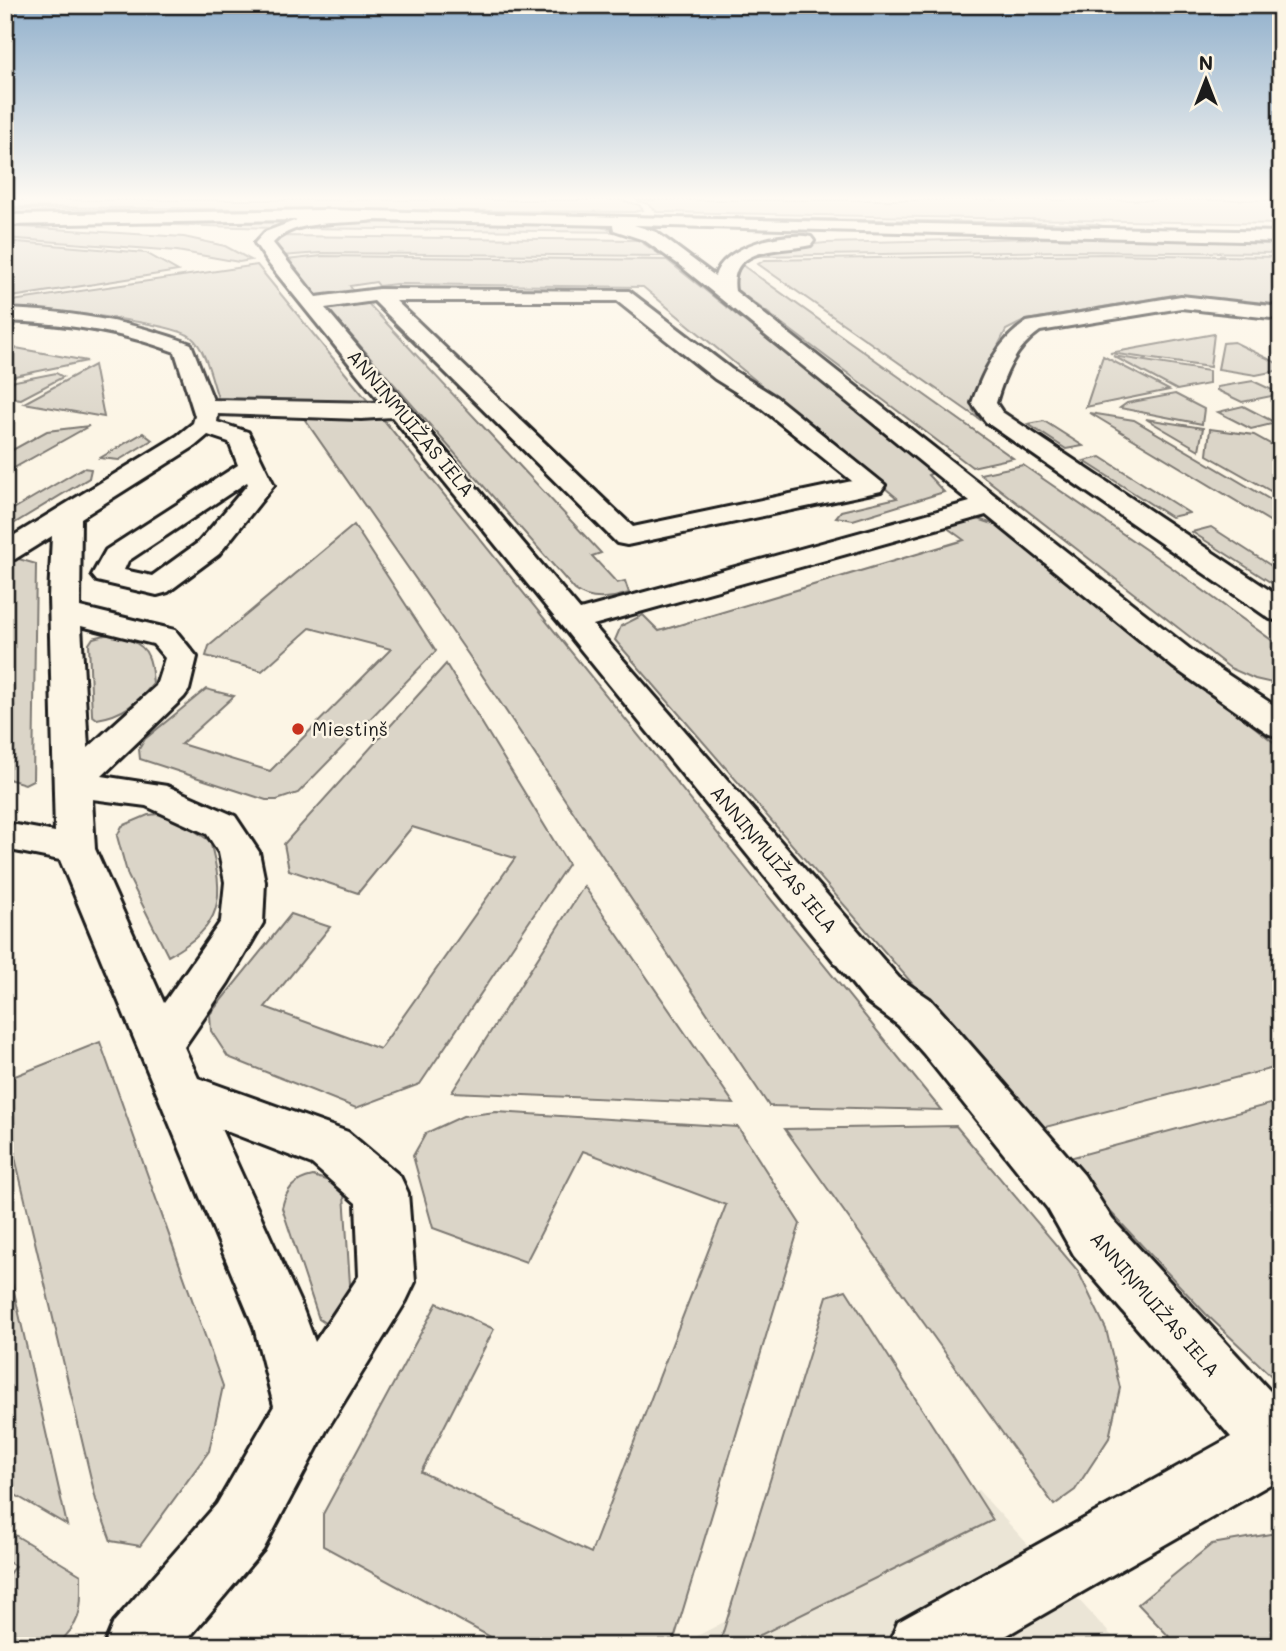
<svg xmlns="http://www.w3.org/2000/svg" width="1286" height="1651" font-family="Mali,sans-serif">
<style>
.built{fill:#ebe5d6}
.green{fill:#dbd5c8;stroke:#7c7872;stroke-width:2}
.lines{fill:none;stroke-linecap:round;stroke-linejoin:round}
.minor-casing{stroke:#1c1c1c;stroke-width:6}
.minor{fill:#fcf5e5;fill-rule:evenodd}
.poi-dot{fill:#c8321e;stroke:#fcf5e5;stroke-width:2.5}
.labels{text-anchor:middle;stroke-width:5;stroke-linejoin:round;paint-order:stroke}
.street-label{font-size:19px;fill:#1c1c1c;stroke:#fcf5e5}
.poi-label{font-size:19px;fill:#1c1c1c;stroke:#fcf5e5;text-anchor:start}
</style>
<rect width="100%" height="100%" fill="#fcf5e5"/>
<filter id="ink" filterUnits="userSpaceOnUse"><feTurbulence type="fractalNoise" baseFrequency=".0143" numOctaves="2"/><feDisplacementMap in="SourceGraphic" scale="14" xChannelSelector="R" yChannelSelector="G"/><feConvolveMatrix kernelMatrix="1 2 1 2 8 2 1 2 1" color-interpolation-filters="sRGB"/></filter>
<g filter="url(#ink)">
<!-- built -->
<path class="built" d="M 978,1490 L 1121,1646 L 678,1646 Z"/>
<!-- green -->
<g class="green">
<path d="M 5,200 L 620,200 L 639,205 L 643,210 L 635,212 L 5,207 Z"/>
<path d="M 635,200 L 1281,200 L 1281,224 L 663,212 L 657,212 L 648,204 Z"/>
<path d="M 28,209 L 206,211 L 5,215 L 5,210 Z"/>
<path d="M 719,217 L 1096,224 L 1108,228 L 990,229 Z"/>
<path d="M 304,219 L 272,228 L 108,223 Z"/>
<path d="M 345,222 L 589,225 L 626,232 L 301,228 Z"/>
<path d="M 5,226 L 184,237 L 225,246 L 251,260 L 239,262 L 177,251 L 5,238 Z"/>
<path d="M 285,236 L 638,240 L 662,256 L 320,253 L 282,256 L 273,247 L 277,239 Z"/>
<path d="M 1035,238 L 1281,242 L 1281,253 L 1067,251 L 755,256 L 787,247 L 825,243 Z"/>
<path d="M 5,241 L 146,253 L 178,271 L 5,298 Z"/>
<path d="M 1103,254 L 1281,257 L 1281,308 L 1173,295 L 1026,320 L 1006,330 L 971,400 L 973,410 L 982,421 L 758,264 L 765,260 Z"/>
<path d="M 322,256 L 667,260 L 935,472 L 928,475 L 944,492 L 853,520 L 836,517 L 841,511 L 897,498 L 643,287 L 396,284 L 379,286 L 376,282 L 350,286 L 355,294 L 318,297 L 286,260 Z"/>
<path d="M 257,265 L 372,406 L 219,401 C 212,382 207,350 191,337 C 172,322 35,307 5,308 L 5,302 Z"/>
<path d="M 742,265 L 1013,458 L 972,467 L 736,289 L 732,280 L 737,268 Z"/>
<path d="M 363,298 L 601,553 L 592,556 L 617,583 L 625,581 L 629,593 C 611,599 590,602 575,590 L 327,308 Z"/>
<path d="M 1214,334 L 1210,367 L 1110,353 Z"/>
<path d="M 1234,342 L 1281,365 L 1281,370 L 1256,375 L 1218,369 L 1223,343 Z"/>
<path d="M 5,346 L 87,361 L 5,378 Z"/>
<path d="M 1103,356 L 1169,390 L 1086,407 Z"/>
<path d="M 1113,356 L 1209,371 L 1209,384 L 1177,390 Z"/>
<path d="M 94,365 L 104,417 L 24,403 Z"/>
<path d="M 56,373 L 63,377 L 21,399 L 5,397 L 5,383 Z"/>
<path d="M 1253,381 L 1281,394 L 1242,402 L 1217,390 L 1217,387 Z"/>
<path d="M 1175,394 L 1204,409 L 1202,424 L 1120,408 L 1127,403 Z"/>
<path d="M 1243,406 L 1276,423 L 1251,429 L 1218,412 Z"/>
<path d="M 1090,413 L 1134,420 L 1281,506 L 1281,528 Z"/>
<path d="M 301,414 L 383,419 L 941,1110 L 769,1106 L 468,654 Z"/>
<path d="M 1146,419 L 1203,428 L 1199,450 Z"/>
<path d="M 1044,421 L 1083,446 L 1066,449 L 1028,424 Z"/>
<path d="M 89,426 L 5,473 L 5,454 L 47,431 Z"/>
<path d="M 1210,429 L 1254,435 L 1281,450 L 1281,497 L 1207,455 Z"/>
<path d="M 143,433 L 152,440 L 119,460 L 100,458 Z"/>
<path d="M 1101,457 L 1189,513 L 1171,517 L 1084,461 Z"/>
<path d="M 1023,465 L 1171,567 L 1281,647 L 1281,685 L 1255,679 L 1230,668 L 980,474 Z"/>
<path d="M 83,468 L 91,469 L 89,478 L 5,529 L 5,514 Z"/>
<path d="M 978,519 L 1002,527 L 1281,748 L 1281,1066 L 1038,1129 L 615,640 L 621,626 L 643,615 L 659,631 L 964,540 L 946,527 Z"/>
<path d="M 354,525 L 436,651 L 298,793 L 277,800 L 266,800 L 140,759 L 139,749 L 145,739 L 206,689 L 234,696 L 181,744 L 270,771 L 391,649 L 310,628 L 262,671 L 206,656 L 209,646 Z"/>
<path d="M 1211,527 L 1281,572 L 1281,589 L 1192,532 Z"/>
<path d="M 12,557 L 36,564 L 33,780 L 25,784 L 5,778 L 5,561 Z"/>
<path d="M 105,635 C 119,634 143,642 148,656 C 152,664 152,675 153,684 C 137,703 123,715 97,719 L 92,715 L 89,644 L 93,638 Z"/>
<path d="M 446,664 L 568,864 L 420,1084 L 356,1108 L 228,1057 L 211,1031 L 210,1014 L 291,914 L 330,927 L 265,1007 L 380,1049 L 515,858 L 412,827 L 358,893 L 289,870 L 284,844 Z"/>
<path d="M 159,814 L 177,819 L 210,841 C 225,898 224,926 168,956 L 128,876 L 117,836 L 122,826 L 148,815 Z"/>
<path d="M 584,886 L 734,1104 L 452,1092 Z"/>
<path d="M 100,1042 L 223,1386 L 209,1451 L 140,1546 L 111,1541 L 96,1500 L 5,1115 L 5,1080 Z"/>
<path d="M 1281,1101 L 1281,1385 L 1206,1314 L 1062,1160 Z"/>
<path d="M 496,1112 L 738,1127 L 800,1224 L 672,1646 L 507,1646 L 323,1546 L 323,1514 L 437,1303 L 494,1329 L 421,1472 L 591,1553 L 726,1205 L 583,1151 L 526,1262 L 433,1228 L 413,1156 L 426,1133 L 463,1116 Z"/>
<path d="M 956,1126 L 1078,1271 L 1106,1329 L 1120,1388 L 1109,1438 L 1075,1490 L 1054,1505 L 785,1129 Z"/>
<path d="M 313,1176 L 329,1181 L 344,1194 L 351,1299 L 334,1329 L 319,1319 L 282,1208 C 286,1190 293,1180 313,1176 Z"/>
<path d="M 5,1252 L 67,1525 L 5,1489 Z"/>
<path d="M 846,1290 L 993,1520 L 738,1646 L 730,1646 L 721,1639 L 827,1296 Z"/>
<path d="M 5,1529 L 81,1575 C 81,1611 83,1621 56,1646 L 5,1646 L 5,1579 L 15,1566 L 5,1560 Z"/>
<path d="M 1276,1533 L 1281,1534 L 1281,1646 L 1178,1646 L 1138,1604 L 1212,1544 Z"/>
</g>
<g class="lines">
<!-- minor casing -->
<g class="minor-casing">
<g id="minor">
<path d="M 324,210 L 1281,232 L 1281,242 L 634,225 L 656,232 L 715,276 C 723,246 784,231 811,237 L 814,241 L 811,245 C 781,252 728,245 735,291 L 1195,653 L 1281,710 L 1281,737 L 1269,734 L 1173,667 L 986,515 L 593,625 L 899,978 L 930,999 L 956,1028 L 1084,1175 L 1112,1219 L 1281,1403 L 1281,1478 L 988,1646 L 888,1646 L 898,1622 L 1231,1437 L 1074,1255 L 1048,1209 L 924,1054 L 898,1025 L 867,1002 L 392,417 L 361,419 L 218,414 L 217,422 L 248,432 L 274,485 L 219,554 L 168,592 L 157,595 L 97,581 L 92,575 L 106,550 L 238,465 L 229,442 L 208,435 L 195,446 L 81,518 L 80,607 L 175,630 L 197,657 L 189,690 L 184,697 L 102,776 L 167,786 L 235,816 L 259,852 L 265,882 L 263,923 L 228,983 L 184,1047 L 198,1078 L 348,1132 L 400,1176 L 408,1193 L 415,1282 L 406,1301 L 326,1431 L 263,1550 L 182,1646 L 104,1646 L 114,1622 L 217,1504 L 274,1406 L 254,1327 L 60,860 L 5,849 L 5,823 L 55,832 L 49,597 L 52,536 L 15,559 L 5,562 L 5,541 L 177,436 L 193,423 L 195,416 L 175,352 C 120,331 64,323 5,321 L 5,309 C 69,311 131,321 191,344 L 213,400 L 381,403 L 269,264 L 255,243 L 265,232 L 297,220 L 5,225 L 5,215 ZM 374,220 L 613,225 L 614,230 L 644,240 L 678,264 L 970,502 L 580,610 L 325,308 L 374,301 L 617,543 L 627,545 L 872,493 L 881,491 L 885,485 L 776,397 L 731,369 L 629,291 L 379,289 L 316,297 L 273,243 C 295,218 343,225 374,220 ZM 396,301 L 617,301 L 715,379 L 760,407 L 852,481 L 633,527 ZM 247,482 L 248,484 L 199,542 L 152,576 L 124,570 L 128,561 ZM 81,626 L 153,644 L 165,658 L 156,686 L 88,748 ZM 92,799 L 146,806 L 207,834 L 219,853 L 225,882 L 221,921 L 164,1003 L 95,849 ZM 221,1129 L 312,1164 L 356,1203 L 359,1276 L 315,1342 L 302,1307 Z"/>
<path d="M 1181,296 L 1281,307 L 1281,319 L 1181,308 L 1040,331 C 1015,348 1004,375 996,403 L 1002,412 L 1281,598 L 1281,621 L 1270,619 L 986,422 L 972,403 C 983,372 998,340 1027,322 Z"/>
</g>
</g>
<!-- minor -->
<use href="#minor" class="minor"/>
</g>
</g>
<!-- sky -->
<linearGradient id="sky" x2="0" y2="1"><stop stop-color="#91b0cc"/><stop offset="0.46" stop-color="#fefaf3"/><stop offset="1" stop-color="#fefaf3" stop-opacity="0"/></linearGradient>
<rect width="1286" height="431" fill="url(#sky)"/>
<!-- markers -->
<circle class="poi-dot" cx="298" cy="729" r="7"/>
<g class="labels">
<!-- street labels -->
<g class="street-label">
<text transform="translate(411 423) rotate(50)" y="7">ANNIŅMUIŽAS IELA</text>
<text transform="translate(774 859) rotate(50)" y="7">ANNIŅMUIŽAS IELA</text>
<text transform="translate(1155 1304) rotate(49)" y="7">ANNIŅMUIŽAS IELA</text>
</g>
<!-- poi labels -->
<g class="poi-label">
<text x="312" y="736">Miestiņš</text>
</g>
</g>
<!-- margin -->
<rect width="1286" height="1651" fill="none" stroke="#fcf5e5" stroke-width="28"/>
<rect x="14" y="14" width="1258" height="1623" fill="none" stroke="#1c1c1c" stroke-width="2.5" filter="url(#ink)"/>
<!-- north arrow -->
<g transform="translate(1206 80)" stroke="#fcf5e5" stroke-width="5" paint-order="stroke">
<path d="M0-5L12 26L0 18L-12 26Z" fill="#1c1c1c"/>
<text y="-10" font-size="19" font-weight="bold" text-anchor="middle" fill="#1c1c1c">N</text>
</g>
</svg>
